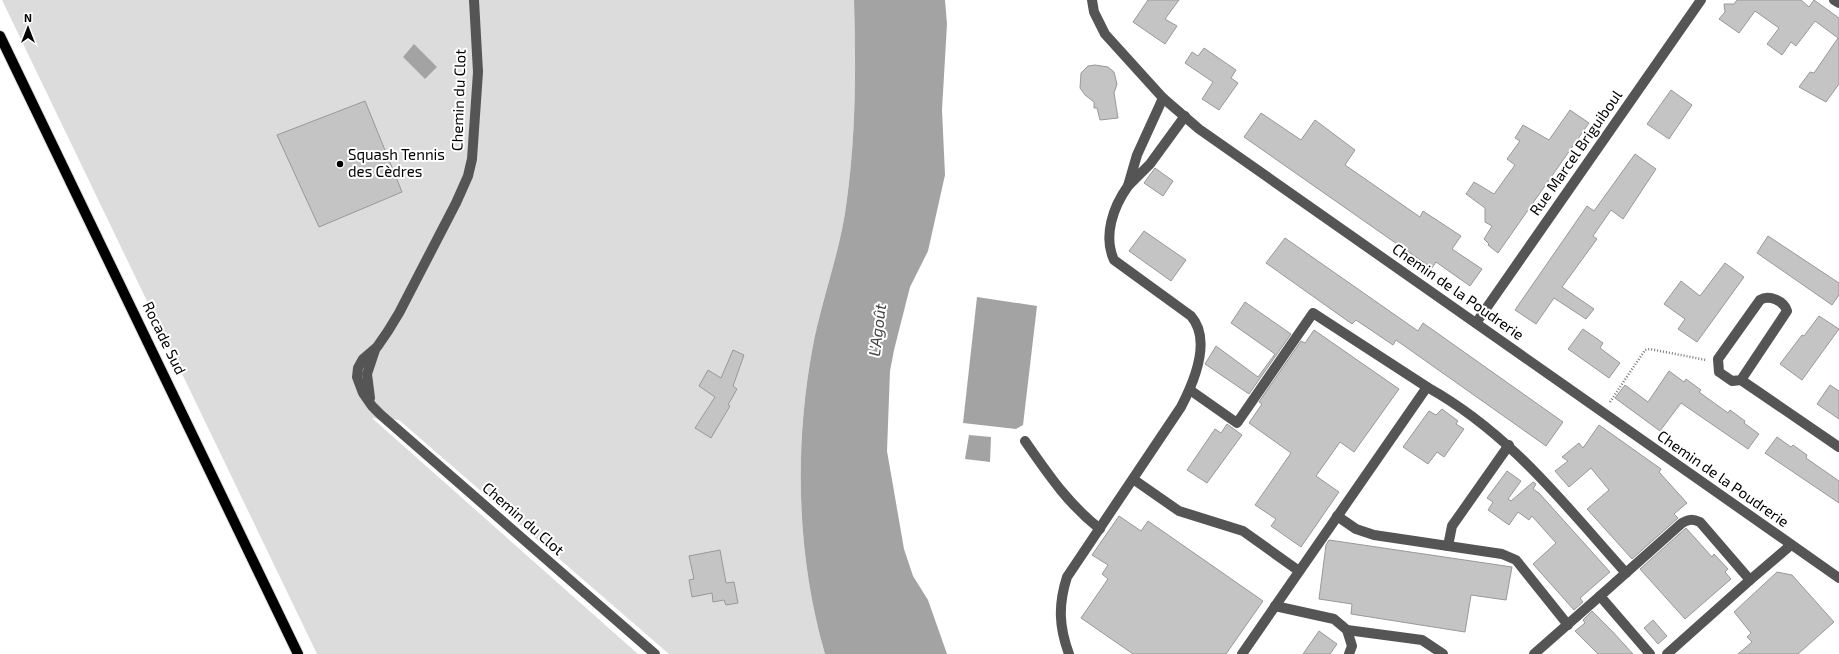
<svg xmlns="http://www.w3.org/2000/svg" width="1839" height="654" font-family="'Exo 2',sans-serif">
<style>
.green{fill:#dcdcdc}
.water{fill:#a3a3a3}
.building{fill:#c4c4c4;stroke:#999}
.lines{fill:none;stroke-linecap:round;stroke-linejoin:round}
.major-casing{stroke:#dbdbdb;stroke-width:12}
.path{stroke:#777;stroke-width:2.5;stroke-dasharray:1 2;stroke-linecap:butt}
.minor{stroke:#555;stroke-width:10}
.major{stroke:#000;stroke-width:10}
.poi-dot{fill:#000;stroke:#fff;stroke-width:1.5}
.labels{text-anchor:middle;stroke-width:4;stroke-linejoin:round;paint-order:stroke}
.street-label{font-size:15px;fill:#000;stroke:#fff}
.poi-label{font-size:15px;fill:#000;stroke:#fff;text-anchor:start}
.water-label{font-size:16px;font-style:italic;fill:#444;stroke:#fff}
</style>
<rect width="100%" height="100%" fill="#fff"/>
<!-- green -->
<path class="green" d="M 2,0 L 854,0 C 856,66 856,133 847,199 C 841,251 821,300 812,351 C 794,451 797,557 825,654 L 669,654 L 399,420 L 372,418 L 638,654 L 317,654 Z"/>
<!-- water -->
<g class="water">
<path d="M 854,0 L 945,0 L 947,24 L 942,110 L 945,175 L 928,251 L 910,287 L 894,350 L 890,371 L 887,451 L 904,549 L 913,576 L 928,600 L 947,654 L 825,654 C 797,557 794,451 812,351 C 821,300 841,251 847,199 C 856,133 856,66 854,0 Z"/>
<path d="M 414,44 L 437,67 L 425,79 L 403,57 Z"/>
<path d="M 977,297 L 1037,306 L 1023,425 L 1016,429 L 963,423 Z"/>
<path d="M 969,435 L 991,437 L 990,462 L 965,459 Z"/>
</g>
<!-- building -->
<g class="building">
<path d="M 1148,0 L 1179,0 L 1165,19 L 1177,26 L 1165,44 L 1133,22 Z"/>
<path d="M 1737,0 L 1801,0 L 1809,7 L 1814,0 L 1839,18 L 1839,84 L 1826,102 L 1799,87 L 1810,72 L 1814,73 L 1838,38 L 1815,21 L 1796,46 L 1791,42 L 1782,55 L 1767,44 L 1779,28 L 1755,11 L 1739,33 L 1719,19 L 1725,12 L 1724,4 L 1734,4 Z"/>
<path d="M 1204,48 L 1236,70 L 1231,78 L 1238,83 L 1219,110 L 1202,99 L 1213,82 L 1185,63 L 1192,52 L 1198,56 Z"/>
<path d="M 1095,65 L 1108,67 L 1114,72 L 1117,84 L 1114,93 L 1118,118 L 1100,120 L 1097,108 L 1094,108 L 1094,102 L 1085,95 L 1080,88 L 1081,73 L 1088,66 Z"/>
<path d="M 1671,90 L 1692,105 L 1669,139 L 1647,124 Z"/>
<path d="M 365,101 L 402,192 L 319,227 L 277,135 Z"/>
<path d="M 1570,110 L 1589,123 L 1498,253 L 1488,245 L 1489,244 L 1484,239 L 1492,226 L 1485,222 L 1485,208 L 1466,194 L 1474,182 L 1494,194 L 1515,165 L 1507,159 L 1520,141 L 1515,138 L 1523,125 L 1549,140 Z"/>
<path d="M 1261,113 L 1301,140 L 1315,120 L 1355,150 L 1345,165 L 1420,217 L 1423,211 L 1461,236 L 1452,249 L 1482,269 L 1470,286 L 1436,262 L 1432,268 L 1407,251 L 1244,137 Z"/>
<path d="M 1635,154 L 1656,169 L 1623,219 L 1611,210 L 1593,236 L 1597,239 L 1562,287 L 1594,309 L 1586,319 L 1554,298 L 1536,324 L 1515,310 L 1587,206 L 1594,211 Z"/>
<path d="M 1155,168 L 1173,181 L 1163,196 L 1144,183 Z"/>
<path d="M 1144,231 L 1186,260 L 1171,281 L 1129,251 Z"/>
<path d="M 1768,236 L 1839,283 L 1839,295 L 1832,305 L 1757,253 Z"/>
<path d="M 1285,238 L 1418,331 L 1423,323 L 1563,422 L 1546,446 L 1396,340 L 1393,345 L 1356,320 L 1352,324 L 1266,263 Z"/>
<path d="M 1725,263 L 1744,277 L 1697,342 L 1678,329 L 1685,319 L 1664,304 L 1681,281 L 1700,296 Z"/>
<path d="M 1245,302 L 1291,334 L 1249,394 L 1205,364 L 1216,346 L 1258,377 L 1275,354 L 1231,323 Z"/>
<path d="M 1819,316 L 1839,329 L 1802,380 L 1780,364 L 1802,335 L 1804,336 Z"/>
<path d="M 1583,329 L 1603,343 L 1600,348 L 1620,363 L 1609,378 L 1568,349 Z"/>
<path d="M 1314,330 L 1399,389 L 1354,452 L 1340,442 L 1316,476 L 1339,492 L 1301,547 L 1271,526 L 1276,519 L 1255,505 L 1291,453 L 1249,423 L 1262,404 L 1259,402 L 1301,341 L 1305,343 Z"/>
<path d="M 733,350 L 744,355 L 733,386 L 737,389 L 728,405 L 730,406 L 711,438 L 695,428 L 715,397 L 699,386 L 708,370 L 721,378 Z"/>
<path d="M 1669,371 L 1684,382 L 1686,379 L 1701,390 L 1699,392 L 1728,413 L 1730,410 L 1745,421 L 1744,423 L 1759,434 L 1748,449 L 1681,403 L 1660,431 L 1615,398 L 1625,385 L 1648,402 Z"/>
<path d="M 1830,385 L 1839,391 L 1839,419 L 1817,404 Z"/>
<path d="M 1442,409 L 1458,421 L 1456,424 L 1464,429 L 1444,457 L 1437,452 L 1428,464 L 1403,447 L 1429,411 L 1436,415 Z"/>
<path d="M 1227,424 L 1242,435 L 1207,483 L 1187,470 L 1215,429 L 1221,433 Z"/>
<path d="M 1599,425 L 1661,469 L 1659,472 L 1687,503 L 1674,514 L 1678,518 L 1632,559 L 1587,509 L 1609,490 L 1591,468 L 1569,487 L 1555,471 L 1568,461 L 1562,457 L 1579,443 L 1583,448 Z"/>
<path d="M 1777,437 L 1791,447 L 1793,445 L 1807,455 L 1806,458 L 1839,481 L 1839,503 L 1765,453 Z"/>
<path d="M 1507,471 L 1521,481 L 1508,499 L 1511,501 L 1533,482 L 1536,484 L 1533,489 L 1539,493 L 1610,572 L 1580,598 L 1583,602 L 1574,610 L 1533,564 L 1556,543 L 1532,516 L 1529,520 L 1518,512 L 1509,525 L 1488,510 L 1493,502 L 1487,498 Z"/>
<path d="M 1119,516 L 1141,531 L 1148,521 L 1263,601 L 1226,654 L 1133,654 L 1081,618 L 1108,579 L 1102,574 L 1108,565 L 1092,555 Z"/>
<path d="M 1686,528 L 1712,557 L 1714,554 L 1728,569 L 1725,572 L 1731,579 L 1685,619 L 1640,569 Z"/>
<path d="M 1329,540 L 1512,567 L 1506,600 L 1471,595 L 1465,632 L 1351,614 L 1352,604 L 1319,599 L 1326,545 Z"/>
<path d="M 720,550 L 726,583 L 734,582 L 738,603 L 726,605 L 724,600 L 713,602 L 712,593 L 692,597 L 689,580 L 694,579 L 689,556 Z"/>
<path d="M 1777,572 L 1792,575 L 1834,622 L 1798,654 L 1738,654 L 1752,642 L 1747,637 L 1751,633 L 1734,612 Z"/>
<path d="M 1592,611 L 1612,631 L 1633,654 L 1598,654 L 1575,631 L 1585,623 L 1583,620 Z"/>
<path d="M 1653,620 L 1667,636 L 1658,644 L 1644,628 Z"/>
<path d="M 1319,631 L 1337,644 L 1330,654 L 1303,654 Z"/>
</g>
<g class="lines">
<!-- major casing -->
<g class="major-casing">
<path id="major" d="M 0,36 L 298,654"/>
</g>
<!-- path -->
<path class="path" d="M 1610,402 L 1645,350 L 1650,349 L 1706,360"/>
<!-- minor -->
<g class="minor">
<path d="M 474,0 L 478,72 L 472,159 L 468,176 L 456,203 L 399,313 L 388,331 L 377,347 L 363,359 L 358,368 L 357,377 L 363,393 L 372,406 L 381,415 L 655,654"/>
<path d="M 1092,0 L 1094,12 L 1105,34 L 1163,98 L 1199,129 L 1839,578"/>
<path d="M 1834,0 L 1839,3"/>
<path d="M 1163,98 L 1137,155 L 1128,186 L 1150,164 L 1185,116"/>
<path d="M 1476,323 L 1701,0"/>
<path d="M 1741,380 L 1787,311 C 1784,301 1769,294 1760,300 L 1718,359 L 1719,372 L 1732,381 L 1741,380 L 1839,447"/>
<path d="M 1427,387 C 1510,433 1564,504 1626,573"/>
<path d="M 1190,390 L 1237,423 L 1313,313 L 1427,387 L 1242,654"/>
<path d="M 370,398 L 367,374 L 375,350"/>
<path d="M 1025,441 C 1048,474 1068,504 1100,529"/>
<path d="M 1133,479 L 1179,511 L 1243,531 L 1299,571"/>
<path d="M 1337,516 L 1356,529 L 1374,535 L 1502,554 L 1516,560 L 1568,625"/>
<path d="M 1448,546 L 1452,526 L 1509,445"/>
<path d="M 1750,580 L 1791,545"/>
<path d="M 1275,606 L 1334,619 L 1347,630 L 1352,646 L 1349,654"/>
<path d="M 1347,630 L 1422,640 L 1443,654"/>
<path d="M 1069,654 C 1059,627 1058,605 1067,577 L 1181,407 C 1194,382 1212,340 1191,316 L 1114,260 C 1103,236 1113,207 1128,186"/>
<path d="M 1534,654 L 1600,596"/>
<path d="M 1650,654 L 1600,596 L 1682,523 C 1689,519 1693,519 1700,522 L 1750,580 L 1667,654"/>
</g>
<!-- major -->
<use href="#major" class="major"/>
</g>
<!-- markers -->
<circle class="poi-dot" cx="340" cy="164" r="4"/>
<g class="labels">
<!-- street labels -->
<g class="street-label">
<text transform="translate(459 100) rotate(-88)" y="5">Chemin du Clot</text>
<text transform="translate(1576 153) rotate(-55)" y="5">Rue Marcel Briguiboul</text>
<text transform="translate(1458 292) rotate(35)" y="5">Chemin de la Poudrerie</text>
<text transform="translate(164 338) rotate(64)" y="5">Rocade Sud</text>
<text transform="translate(1723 479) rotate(35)" y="5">Chemin de la Poudrerie</text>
<text transform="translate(523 519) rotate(41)" y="5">Chemin du Clot</text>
</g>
<!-- poi labels -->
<g class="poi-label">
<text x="348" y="160">Squash Tennis<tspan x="348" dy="17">des Cèdres</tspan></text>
</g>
<!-- water labels -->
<g class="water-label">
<text transform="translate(877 330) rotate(-83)" y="6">L'Agoût</text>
</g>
</g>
<!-- north arrow -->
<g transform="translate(28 28)" stroke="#ffffff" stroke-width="3" paint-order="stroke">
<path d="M0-3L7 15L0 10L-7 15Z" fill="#000000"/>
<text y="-6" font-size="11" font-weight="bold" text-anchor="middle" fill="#000000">N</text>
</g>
</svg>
